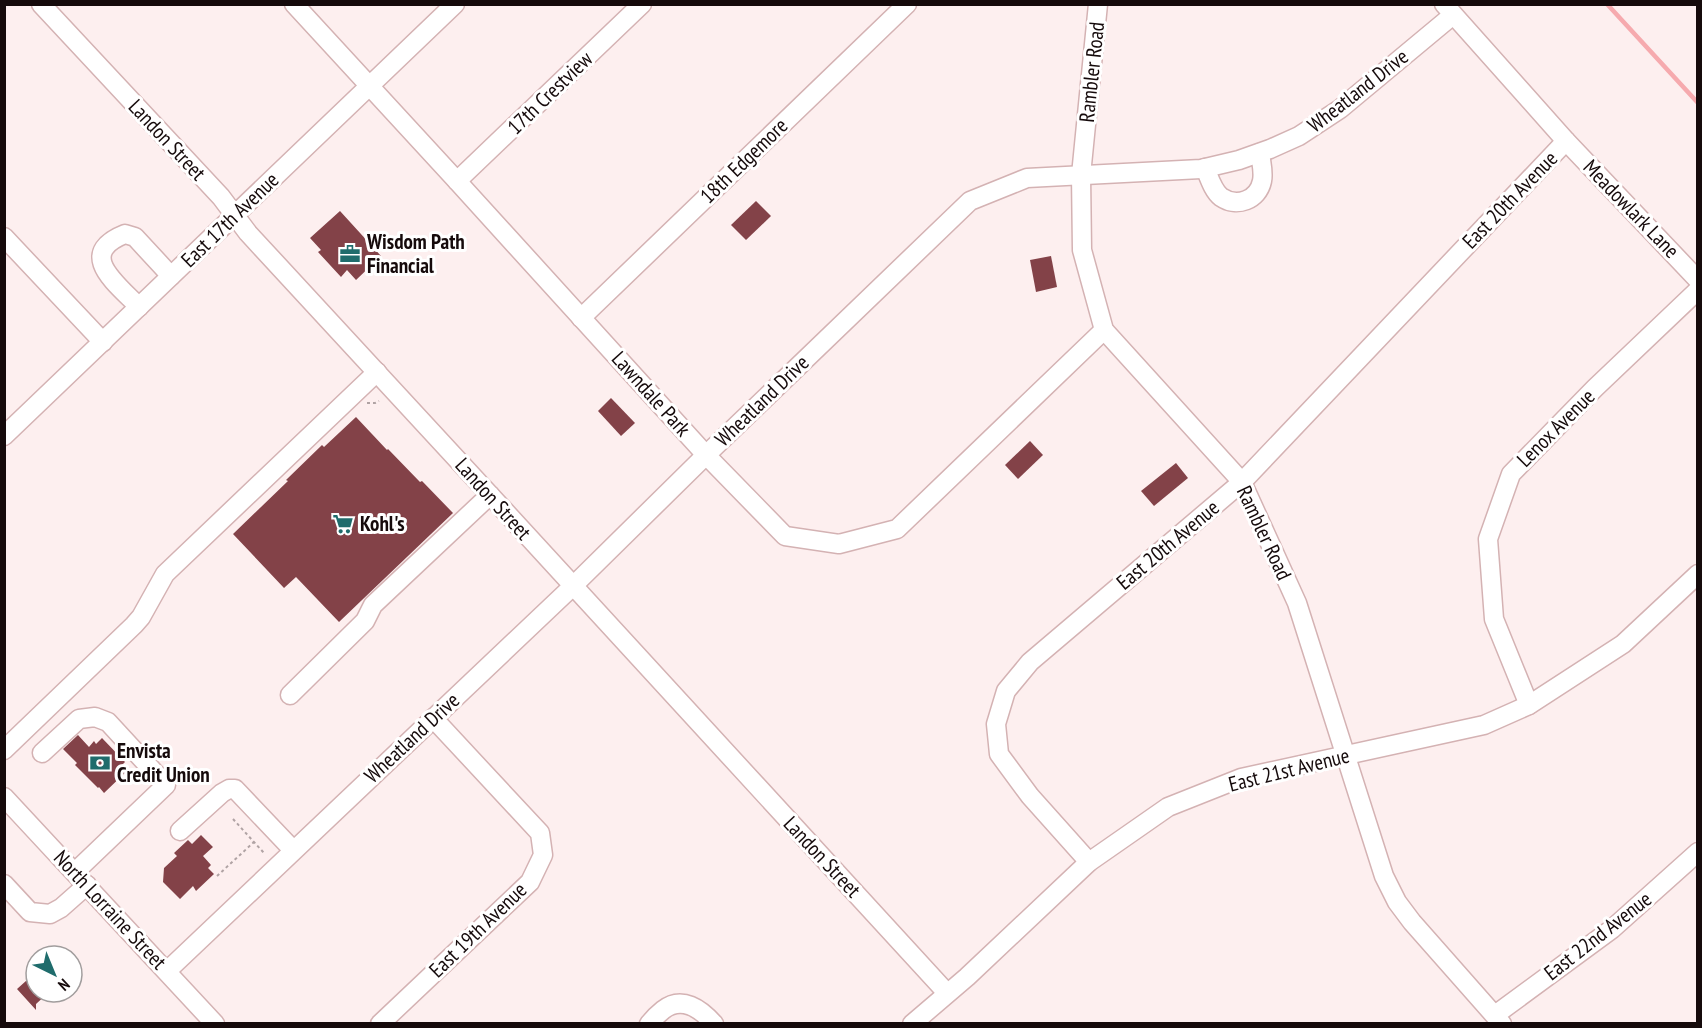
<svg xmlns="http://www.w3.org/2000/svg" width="1702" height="1028" font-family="'PT Sans Narrow',sans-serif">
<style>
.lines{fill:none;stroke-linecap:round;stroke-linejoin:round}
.stream{stroke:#f6aaae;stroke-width:4.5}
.building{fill:#834248}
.minor-casing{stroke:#d4b2b3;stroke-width:21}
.path{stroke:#b0a3a4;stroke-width:2;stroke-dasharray:3 3;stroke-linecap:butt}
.minor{stroke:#fff;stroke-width:18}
.labels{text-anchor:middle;stroke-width:6;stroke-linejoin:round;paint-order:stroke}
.street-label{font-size:21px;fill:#150a0b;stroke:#fff}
.poi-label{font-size:21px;font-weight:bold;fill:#150a0b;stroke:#fff;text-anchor:start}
</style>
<rect width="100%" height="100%" fill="#fdefef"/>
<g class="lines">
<!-- stream -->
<path class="stream" d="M 1607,4 L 1698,103"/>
</g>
<!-- building -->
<g class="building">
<path d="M 756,201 L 771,216 L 746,240 L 731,225 Z"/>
<path d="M 340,211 L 381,256 L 356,280 L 347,270 L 341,277 L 318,252 L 321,250 L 310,238 Z"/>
<path d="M 1051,256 L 1057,287 L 1036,292 L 1030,260 Z"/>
<path d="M 611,398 L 635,423 L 621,436 L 598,411 Z"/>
<path d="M 356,417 L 387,450 L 388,449 L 420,482 L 422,481 L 453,513 L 339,622 L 296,577 L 284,588 L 233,534 L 288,481 L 286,480 L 322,445 L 324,447 Z"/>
<path d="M 1030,441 L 1043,455 L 1018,479 L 1005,465 Z"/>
<path d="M 1176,463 L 1188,478 L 1154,506 L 1141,491 Z"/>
<path d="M 78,735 L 89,747 L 94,741 L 96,744 L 102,738 L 125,762 L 123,764 L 129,769 L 104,793 L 99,787 L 98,788 L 75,765 L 77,763 L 63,749 Z"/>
<path d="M 201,835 L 213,847 L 203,856 L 211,865 L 208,868 L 214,874 L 196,891 L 193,886 L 180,899 L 163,882 L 164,868 L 177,856 L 174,853 L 188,840 L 192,844 Z"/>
<path d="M 36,972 L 36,992 L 49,992 L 36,1004 L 36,1010 L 17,989 Z"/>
</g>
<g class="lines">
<!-- minor casing -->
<g class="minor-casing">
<g id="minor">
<path d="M 41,4 L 221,197 L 248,233 L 490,495 L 947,993"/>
<path d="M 294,4 L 457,181 L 706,455 L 785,536 L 839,544 L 897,529 L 1104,330"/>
<path d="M 1098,4 L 1081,175 L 1082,250 L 1104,330 L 1242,482 L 1297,603 L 1384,876 L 1397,902 L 1412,922 L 1502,1024"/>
<path d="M 1444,4 L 1566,141 L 1698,280"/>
<path d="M 1205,168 C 1209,177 1213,191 1221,197 C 1237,208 1258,200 1262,181 C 1264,172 1261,162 1260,153"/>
<path d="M 457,181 L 642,4"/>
<path d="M 4,237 L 103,342"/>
<path d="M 139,307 C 117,284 75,254 125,234 L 135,237 L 171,276"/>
<path d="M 581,318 L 907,4"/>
<path d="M 4,436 L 455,4"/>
<path d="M 290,695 L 365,621 L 373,605 L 490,495"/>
<path d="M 1529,705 L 1494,619 L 1488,539 L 1511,474 L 1595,388 L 1698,290"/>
<path d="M 4,750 L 134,625 L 141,617 L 165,574 L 377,372"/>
<path d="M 42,753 L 79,719 L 95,717 L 108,722 L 166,785 L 75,872"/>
<path d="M 4,797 L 215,1024"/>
<path d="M 180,831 L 222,793 L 229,789 L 235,789 L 293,850"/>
<path d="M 1089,862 L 1030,796 L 999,754 L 996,724 L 1006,691 L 1030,662 L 1242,482 L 1566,141"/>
<path d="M 4,884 L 30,912 L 50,914 L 61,908 L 87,885"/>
<path d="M 167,971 L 573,586 L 706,455 L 970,201 L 1027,178 L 1201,169 L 1239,160 L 1270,149 L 1299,136 L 1340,109 L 1453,15"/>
<path d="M 1495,1015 L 1612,929 L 1698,852"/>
<path d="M 380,1024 L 530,882 L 543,855 L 540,833 L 433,718"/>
<path d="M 649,1024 C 653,1019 658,1014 663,1010 C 682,995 701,1009 714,1024"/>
<path d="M 912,1024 L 967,977 L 1089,862 L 1168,807 L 1241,778 L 1484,725 L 1529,705 L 1623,644 L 1698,574"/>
</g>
</g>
<!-- path -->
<g class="path">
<path d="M 367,403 L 375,403 L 379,401"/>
<path d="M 233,819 L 264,853"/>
<path d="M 217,876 L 254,842"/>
</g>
<!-- minor -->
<use href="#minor" class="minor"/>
</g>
<!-- icons -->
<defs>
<g id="office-bare" transform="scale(1.62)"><path d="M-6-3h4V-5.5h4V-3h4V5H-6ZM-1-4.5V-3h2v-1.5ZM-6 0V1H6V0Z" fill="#1f6c6c" stroke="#fff" stroke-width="2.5" paint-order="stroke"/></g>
<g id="supermarket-bare" transform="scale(1.62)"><path d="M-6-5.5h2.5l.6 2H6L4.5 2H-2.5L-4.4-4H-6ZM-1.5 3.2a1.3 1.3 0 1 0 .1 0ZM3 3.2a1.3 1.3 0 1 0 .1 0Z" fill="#1f6c6c" stroke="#fff" stroke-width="2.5" paint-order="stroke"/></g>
<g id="bank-bare" transform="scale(1.62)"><path d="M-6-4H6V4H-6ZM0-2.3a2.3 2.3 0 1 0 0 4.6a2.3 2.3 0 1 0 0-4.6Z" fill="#1f6c6c" stroke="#fff" stroke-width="2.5" paint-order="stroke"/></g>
</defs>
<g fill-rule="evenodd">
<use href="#office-bare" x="350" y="254"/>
<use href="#supermarket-bare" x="343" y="524"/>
<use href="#bank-bare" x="100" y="763"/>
</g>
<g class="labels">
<!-- street labels -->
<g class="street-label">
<text transform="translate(1092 72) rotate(-84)" y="7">Rambler Road</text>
<text transform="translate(1358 91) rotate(-38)" y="7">Wheatland Drive</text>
<text transform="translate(550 93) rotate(-44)" y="7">17th Crestview</text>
<text transform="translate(167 140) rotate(47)" y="7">Landon Street</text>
<text transform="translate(744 161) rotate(-44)" y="7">18th Edgemore</text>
<text transform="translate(1510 200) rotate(-46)" y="7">East 20th Avenue</text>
<text transform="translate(1631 209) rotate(46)" y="7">Meadowlark Lane</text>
<text transform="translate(230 220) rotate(-44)" y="7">East 17th Avenue</text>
<text transform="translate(651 394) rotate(48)" y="7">Lawndale Park</text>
<text transform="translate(762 401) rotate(-44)" y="7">Wheatland Drive</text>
<text transform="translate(1556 428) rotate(-45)" y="7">Lenox Avenue</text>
<text transform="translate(493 499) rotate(48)" y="7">Landon Street</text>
<text transform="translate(1264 533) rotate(65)" y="7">Rambler Road</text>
<text transform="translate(1168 545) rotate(-40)" y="7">East 20th Avenue</text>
<text transform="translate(412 738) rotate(-43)" y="7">Wheatland Drive</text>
<text transform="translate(1289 770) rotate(-14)" y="7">East 21st Avenue</text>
<text transform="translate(822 857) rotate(47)" y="7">Landon Street</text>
<text transform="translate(110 910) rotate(47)" y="7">North Lorraine Street</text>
<text transform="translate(478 930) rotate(-44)" y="7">East 19th Avenue</text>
<text transform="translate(1598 936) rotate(-38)" y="7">East 22nd Avenue</text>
</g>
<!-- poi labels -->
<g class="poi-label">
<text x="367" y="249">Wisdom Path<tspan x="367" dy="24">Financial</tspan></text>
<text x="360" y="531">Kohl's</text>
<text x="117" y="758">Envista<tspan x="117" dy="24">Credit Union</tspan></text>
</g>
</g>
<!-- border -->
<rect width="1702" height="1028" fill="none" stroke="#150a0b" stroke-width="12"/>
<!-- north arrow -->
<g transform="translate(54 974) rotate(137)"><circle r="28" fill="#ffffff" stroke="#a19d9d" stroke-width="1.5"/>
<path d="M0-4.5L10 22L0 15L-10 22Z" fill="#1f6c6c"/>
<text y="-9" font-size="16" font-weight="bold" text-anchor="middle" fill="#150a0b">N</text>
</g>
</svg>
